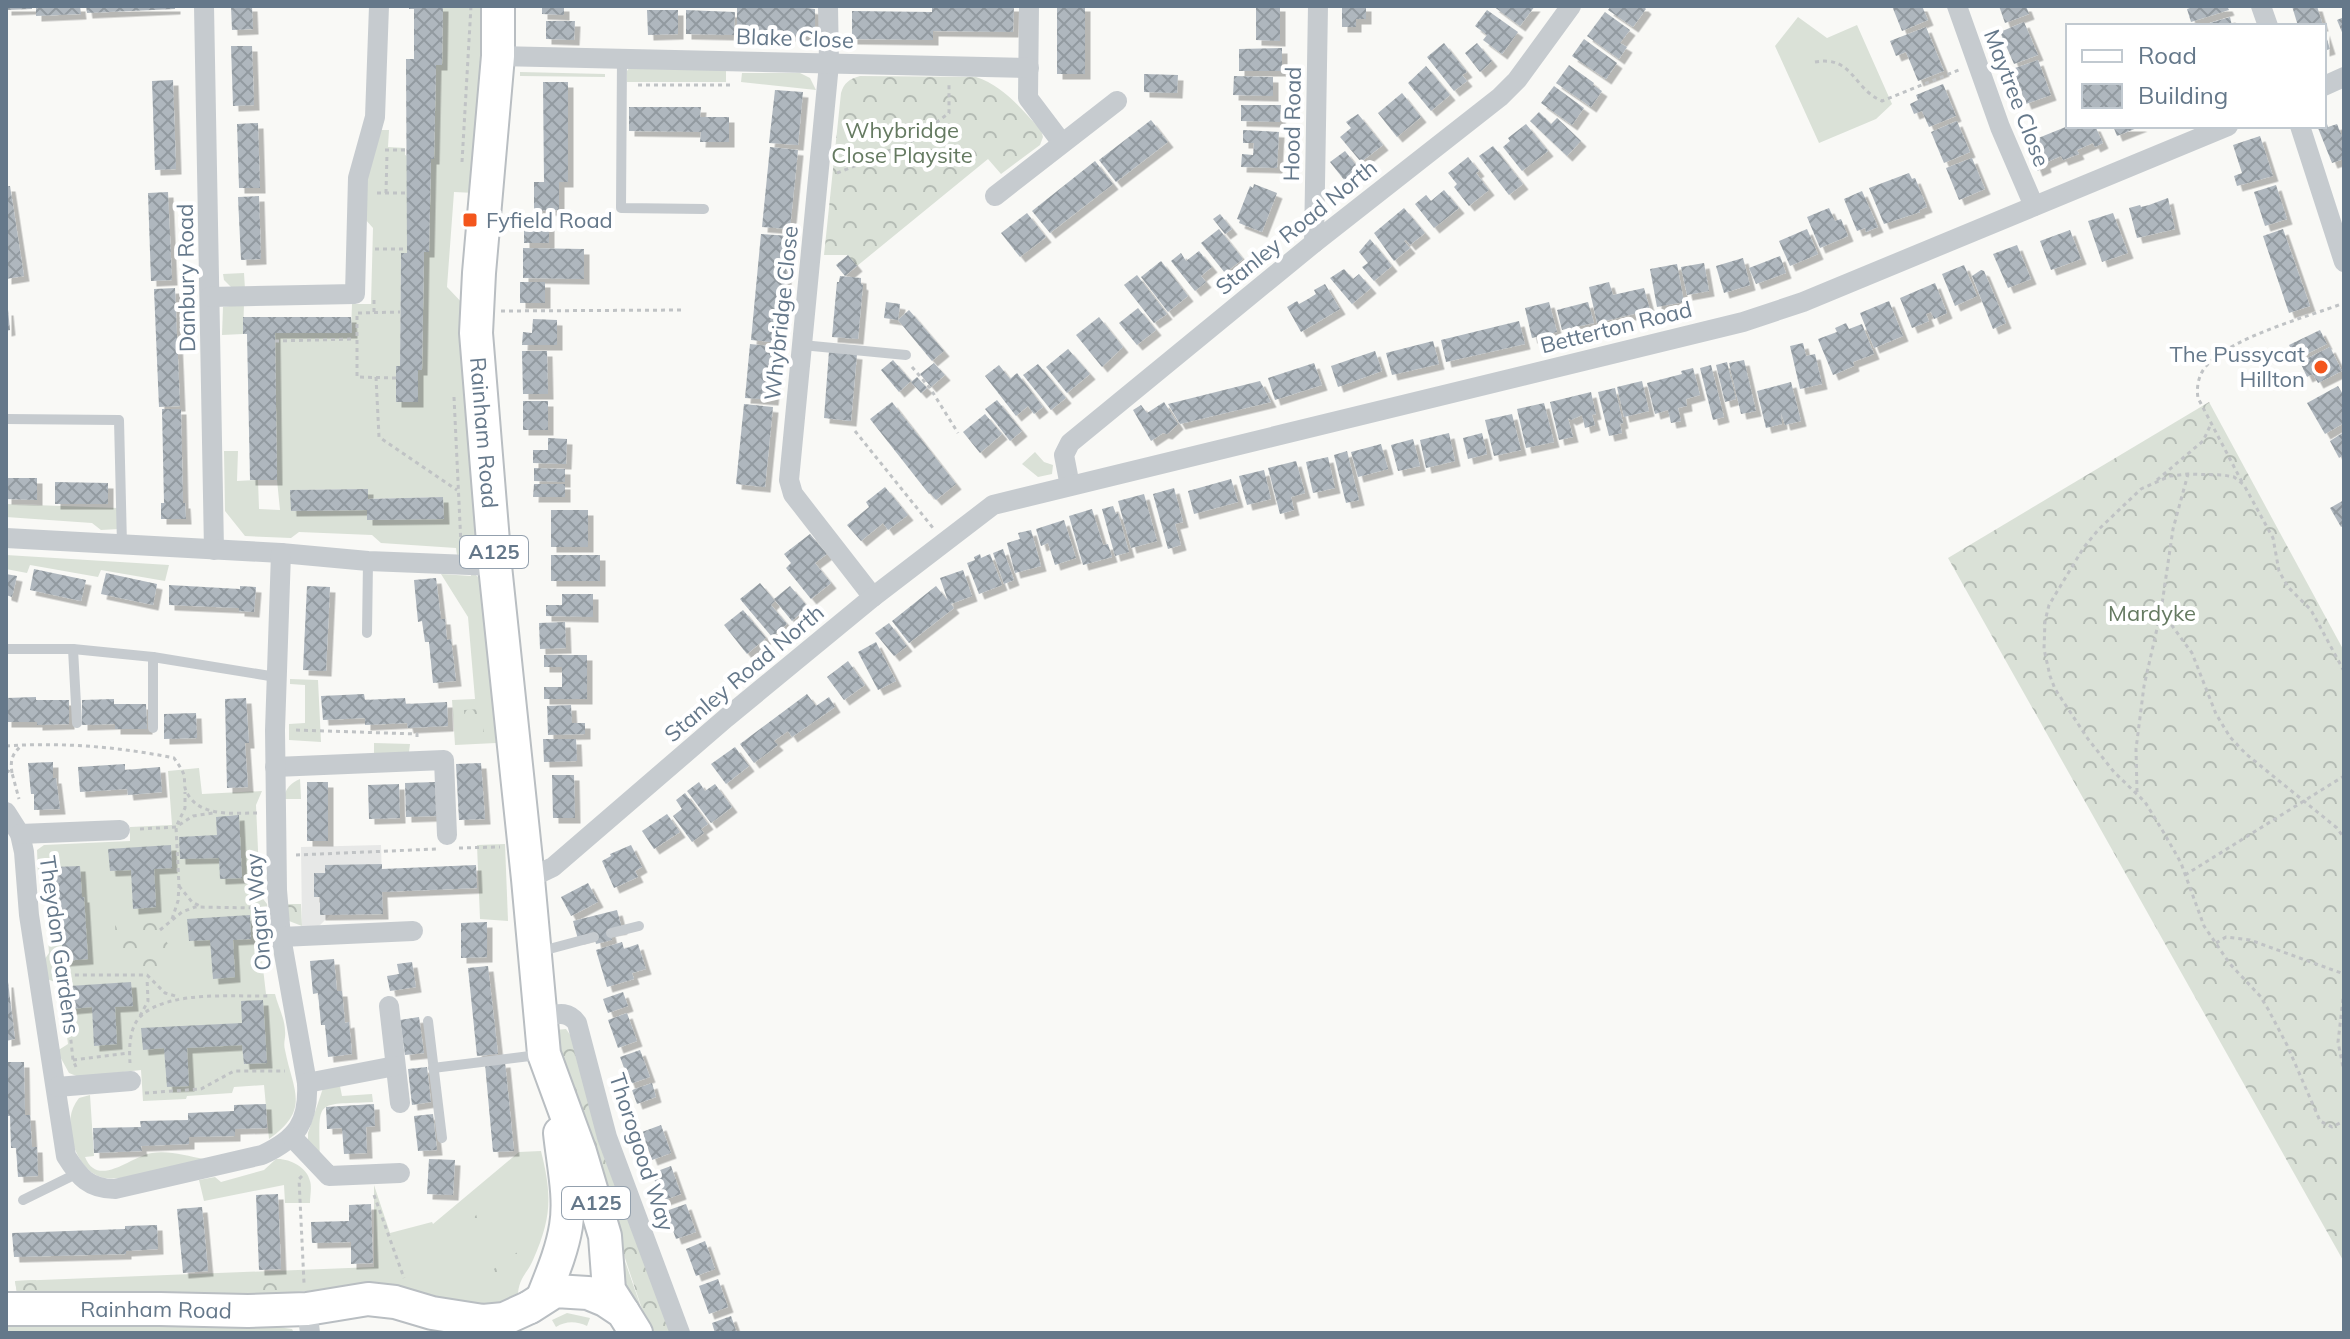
<svg xmlns="http://www.w3.org/2000/svg" width="2350" height="1339" font-family="Mulish,sans-serif">
<style>
.built{fill:#e7e8e7}
.grass{fill:#dae1d7;fill-rule:evenodd}
.forest{fill:url(#forest-crowns)}
.building{fill:url(#building-cross-hatch);filter:url(#shadow)}
.lines{fill:none;stroke-linecap:round;stroke-linejoin:round}
.primary-casing{stroke:#b9bec2;stroke-width:36}
.path{stroke:#c0c3c5;stroke-width:3;stroke-dasharray:4 4;stroke-linecap:butt}
.lane{stroke:#c6cbcf;stroke-width:10}
.street{stroke:#c6cbcf;stroke-width:20}
.primary{stroke:#fff;stroke-width:32}
.poi-dot{fill:#f3561d;stroke:#fff;stroke-width:3}
.labels{text-anchor:middle;stroke-width:8;stroke-linejoin:round;paint-order:stroke}
.shield{fill:#fff;stroke:#93a0ad;stroke-width:2}
.shield-label{font-size:20px;font-weight:bold;fill:#65788a}
.street-label{font-size:22px;fill:#65788a;stroke:#fff}
.park-label{font-size:22px;fill:#657a61;stroke:#fff}
.poi-label{font-size:22px;fill:#65788a;stroke:#fff;text-anchor:start}
</style>
<defs>
<pattern id="forest-crowns" width="20" height="18" patternUnits="userSpaceOnUse" patternTransform="scale(2)"><rect width="20" height="18" fill="#dae1d7"/><path d="M2 6a3 3 0 1 1 6 0M12 15a3 3 0 1 1 6 0" fill="none" stroke="#b4bbb4"/></pattern>
<pattern id="building-cross-hatch" width="8" height="8" patternUnits="userSpaceOnUse" patternTransform="scale(2)"><rect width="8" height="8" fill="#afb7be"/><path d="M0 0l8 8M0 8l8-8" fill="none" stroke="#929aa0"/></pattern>
<filter id="shadow"><feDropShadow dx="5.5" dy="5.5" stdDeviation="0" flood-color="#0004"/></filter>
</defs>
<rect width="100%" height="100%" fill="#f9f9f6"/>
<!-- built -->
<path class="built" d="M 381,845 L 383,914 L 330,915 L 319,926 L 302,926 L 301,847 Z"/>
<!-- grass -->
<g class="grass">
<path d="M 437,6 L 487,6 L 475,193 L 454,192 L 447,287 L 466,307 L 481,543 L 472,553 L 457,555 L 456,548 L 381,543 L 372,535 L 299,532 L 291,538 L 245,536 L 225,511 L 224,451 L 238,451 L 237,481 L 258,480 L 259,509 L 280,510 L 277,480 L 275,333 L 351,333 L 352,304 L 371,304 L 373,228 L 365,219 L 367,174 L 381,130 L 389,130 L 388,147 L 405,148 L 405,155 L 408,156 L 407,253 L 401,253 L 400,366 L 396,366 L 396,401 L 418,402 L 418,370 L 422,369 L 424,252 L 429,252 L 431,159 L 434,159 L 436,65 L 442,64 L 443,7 ZM 368,489 L 368,499 L 443,497 L 444,518 L 367,520 L 367,510 L 291,511 L 291,490 Z"/>
<path d="M 1798,17 L 1827,38 L 1857,25 L 1892,104 L 1876,119 L 1819,143 L 1775,46 Z"/>
<path d="M 630,67 L 726,68 L 726,82 L 627,82 L 627,71 Z"/>
<path d="M 520,72 L 605,74 L 605,77 L 520,76 Z"/>
<path d="M 742,73 L 800,73 L 810,78 L 816,90 L 741,82 Z"/>
<path d="M 244,273 L 245,289 L 233,289 L 224,280 L 223,274 Z"/>
<path d="M 244,304 L 243,334 L 222,335 L 223,307 Z"/>
<path d="M 1035,452 L 1044,462 L 1053,465 L 1052,474 L 1038,477 L 1022,464 Z"/>
<path d="M 6,504 L 118,508 L 119,529 L 101,530 L 92,523 L 6,517 Z"/>
<path d="M 6,555 L 169,565 L 165,581 L 101,570 L 98,577 L 30,565 L 27,573 L 6,569 Z"/>
<path d="M 471,571 L 483,581 L 496,743 L 455,745 L 452,700 L 475,699 L 468,617 L 441,574 L 471,576 Z"/>
<path d="M 290,679 L 318,680 L 321,742 L 289,740 L 289,724 L 305,723 L 305,685 L 290,684 Z"/>
<path d="M 374,743 L 410,744 L 409,752 L 374,754 Z"/>
<path d="M 199,768 L 202,794 L 262,791 L 256,805 L 260,895 L 267,904 L 270,950 L 261,951 L 266,994 L 275,994 C 278,1006 285,1019 285,1031 C 286,1038 283,1042 285,1050 C 293,1091 311,1109 269,1139 L 264,1085 L 234,1087 L 232,1093 L 187,1096 L 186,1099 L 143,1101 L 141,1070 L 79,1077 L 69,1073 L 57,1051 L 68,1044 L 60,984 L 47,979 L 44,960 L 49,953 L 44,880 L 38,875 L 37,850 L 44,845 L 130,841 L 130,827 L 172,825 L 168,771 Z"/>
<path d="M 300,779 L 301,799 L 284,799 C 285,788 291,783 300,779 Z"/>
<path d="M 505,844 L 508,921 L 480,919 L 477,845 Z"/>
<path d="M 339,1081 L 342,1096 L 372,1094 L 373,1102 C 314,1105 319,1098 320,1158 L 308,1142 L 308,1133 L 323,1088 Z"/>
<path d="M 90,1095 L 94,1156 L 85,1157 C 98,1189 131,1156 152,1153 C 169,1150 187,1156 204,1159 C 181,1164 121,1184 101,1177 C 85,1172 75,1154 72,1139 C 69,1122 69,1111 79,1098 Z"/>
<path d="M 541,1151 C 552,1195 552,1217 533,1260 C 527,1274 520,1276 518,1293 L 504,1304 L 474,1312 L 383,1285 L 219,1298 L 17,1293 L 15,1281 L 374,1267 L 374,1185 L 390,1233 L 432,1222 L 433,1224 L 519,1152 Z"/>
<path d="M 276,1159 C 289,1158 307,1167 310,1181 C 312,1187 310,1196 310,1203 L 285,1203 L 284,1185 L 204,1201 L 199,1180 L 215,1177 L 221,1182 L 264,1170 Z"/>
<path d="M 610,1218 L 650,1333 L 622,1300 Z"/>
<path d="M 567,1313 L 590,1318 L 587,1326 C 576,1321 566,1321 556,1327 L 552,1320 Z"/>
<path d="M 6,1322 L 271,1326 L 292,1329 L 294,1333 L 6,1333 Z"/>
</g>
<!-- forest -->
<g class="forest">
<path d="M 860,76 L 976,77 C 1004,86 1021,109 1041,130 L 1043,137 L 1040,145 L 1001,174 L 988,159 L 857,266 L 848,255 L 824,255 L 841,93 C 844,83 849,79 860,76 Z"/>
<path d="M 2209,402 L 2344,651 L 2344,1262 L 1948,558 Z"/>
<path d="M 482,709 L 484,735 L 466,737 L 464,710 Z"/>
<path d="M 283,904 L 301,904 L 302,926 L 289,921 Z"/>
<path d="M 159,920 L 160,930 L 177,960 L 158,978 L 143,966 L 126,965 L 125,960 L 117,961 L 115,924 Z"/>
<path d="M 566,1029 L 571,1036 L 672,1333 L 650,1333 L 551,1037 L 555,1030 Z"/>
<path d="M 490,1197 L 496,1201 L 479,1234 L 466,1228 Z"/>
<path d="M 519,1251 L 520,1264 L 506,1281 L 491,1271 Z"/>
<path d="M 273,1279 L 280,1293 L 238,1296 L 244,1280 Z"/>
<path d="M 36,1280 L 38,1293 L 17,1293 L 15,1281 Z"/>
</g>
<!-- building -->
<g class="building">
<path d="M 6,6 L 32,6 L 32,9 L 6,10 Z"/>
<path d="M 36,6 L 80,6 L 81,14 L 36,16 Z"/>
<path d="M 86,6 L 175,6 L 175,9 L 87,13 Z"/>
<path d="M 231,6 L 252,6 L 253,29 L 232,30 Z"/>
<path d="M 409,6 L 443,6 L 442,65 L 436,65 L 434,159 L 431,159 L 429,252 L 424,252 L 422,370 L 418,370 L 418,402 L 396,402 L 396,366 L 400,366 L 401,253 L 407,253 L 406,59 L 414,59 L 414,9 L 409,9 Z"/>
<path d="M 542,6 L 564,6 L 564,15 L 542,14 Z"/>
<path d="M 779,6 L 779,8 L 806,6 L 806,8 L 815,9 L 815,36 L 737,35 L 737,7 Z"/>
<path d="M 932,6 L 1014,6 L 1013,32 L 933,31 L 933,40 L 852,39 L 852,11 L 932,12 Z"/>
<rect x="1057" y="6" width="28" height="68"/>
<path d="M 1256,6 L 1280,6 L 1280,41 L 1256,40 Z"/>
<path d="M 1342,6 L 1366,6 L 1366,19 L 1356,19 L 1356,27 L 1342,27 Z"/>
<path d="M 1493,6 L 1535,6 L 1520,26 Z"/>
<path d="M 1611,6 L 1643,6 L 1646,9 L 1633,27 L 1608,10 Z"/>
<path d="M 1892,6 L 1922,6 L 1928,20 L 1902,31 Z"/>
<path d="M 1999,6 L 2026,6 L 2029,14 L 2005,23 Z"/>
<path d="M 2196,6 L 2227,6 L 2229,10 L 2191,22 L 2187,9 Z"/>
<path d="M 2292,6 L 2317,6 L 2323,26 L 2298,26 Z"/>
<path d="M 647,10 L 678,10 L 678,34 L 648,35 Z"/>
<path d="M 686,10 L 735,12 L 734,35 L 686,34 Z"/>
<path d="M 1487,10 L 1518,32 L 1502,54 L 1483,40 L 1487,35 L 1475,26 Z"/>
<path d="M 1605,12 L 1630,30 L 1620,43 L 1627,47 L 1619,59 L 1587,36 Z"/>
<path d="M 2230,17 L 2232,26 L 2203,26 L 2203,25 Z"/>
<path d="M 2344,17 L 2344,37 L 2337,20 Z"/>
<path d="M 546,21 L 575,21 L 574,40 L 546,39 Z"/>
<path d="M 2024,22 L 2038,55 L 2014,64 L 2000,32 Z"/>
<path d="M 1926,27 L 1944,71 L 1918,81 L 1906,52 L 1896,56 L 1890,41 Z"/>
<path d="M 2324,30 L 2330,49 L 2324,51 Z"/>
<path d="M 1584,39 L 1617,63 L 1606,79 L 1572,56 Z"/>
<path d="M 1444,43 L 1467,72 L 1462,75 L 1467,81 L 1454,91 L 1427,57 Z"/>
<path d="M 1477,43 L 1492,61 L 1480,72 L 1465,53 Z"/>
<path d="M 231,46 L 252,46 L 254,105 L 233,106 Z"/>
<path d="M 1282,48 L 1282,71 L 1239,71 L 1239,49 Z"/>
<path d="M 2038,60 L 2051,95 L 2026,104 L 2012,69 Z"/>
<path d="M 1569,65 L 1594,83 L 1593,85 L 1602,91 L 1591,107 L 1556,83 Z"/>
<path d="M 1426,66 L 1450,95 L 1431,111 L 1408,83 Z"/>
<path d="M 1144,74 L 1178,75 L 1177,93 L 1144,92 Z"/>
<path d="M 1234,76 L 1273,77 L 1273,96 L 1233,95 Z"/>
<path d="M 173,80 L 176,169 L 155,170 L 152,81 Z"/>
<path d="M 543,82 L 568,82 L 568,182 L 559,182 L 559,210 L 534,211 L 534,182 L 544,182 Z"/>
<path d="M 1943,84 L 1956,116 L 1929,127 L 1922,111 L 1914,114 L 1910,104 L 1918,100 L 1916,95 Z"/>
<path d="M 1554,86 L 1584,108 L 1572,125 L 1541,103 Z"/>
<path d="M 775,90 L 803,92 L 798,145 L 769,143 Z"/>
<path d="M 1402,93 L 1421,117 L 1397,137 L 1378,113 Z"/>
<path d="M 1241,105 L 1281,105 L 1280,122 L 1241,121 Z"/>
<path d="M 629,107 L 701,107 L 700,117 L 729,117 L 729,142 L 700,142 L 701,132 L 629,131 Z"/>
<path d="M 1539,112 L 1551,124 L 1557,118 L 1581,141 L 1567,156 L 1530,121 Z"/>
<path d="M 1358,114 L 1383,145 L 1361,162 L 1340,137 L 1351,128 L 1346,122 Z"/>
<path d="M 1151,120 L 1168,142 L 1116,182 L 1099,160 Z"/>
<path d="M 1957,121 L 1970,152 L 1944,163 L 1931,132 Z"/>
<path d="M 258,123 L 260,188 L 239,188 L 237,124 Z"/>
<path d="M 1526,124 L 1548,151 L 1522,171 L 1503,147 L 1510,141 L 1508,138 Z"/>
<path d="M 2327,124 L 2328,127 L 2337,124 L 2344,141 L 2344,159 L 2332,163 L 2318,128 Z"/>
<path d="M 2068,126 L 2095,126 L 2103,143 L 2095,147 L 2093,143 L 2077,150 L 2079,154 L 2063,160 L 2061,156 L 2045,163 L 2046,167 L 2037,171 L 2026,143 Z"/>
<path d="M 2113,126 L 2142,126 L 2117,136 Z"/>
<path d="M 1243,130 L 1279,132 L 1277,168 L 1241,167 L 1242,154 L 1253,155 L 1254,143 L 1243,143 Z"/>
<path d="M 2260,136 L 2273,176 L 2237,186 L 2234,176 L 2242,173 L 2233,145 Z"/>
<path d="M 1493,146 L 1523,184 L 1509,195 L 1479,156 Z"/>
<path d="M 770,147 L 798,150 L 790,229 L 762,227 Z"/>
<path d="M 1345,151 L 1360,170 L 1345,181 L 1330,162 Z"/>
<path d="M 1468,157 L 1479,171 L 1476,173 L 1489,190 L 1469,206 L 1454,187 L 1457,184 L 1448,173 Z"/>
<path d="M 1972,158 L 1985,189 L 1959,200 L 1946,168 Z"/>
<path d="M 1095,161 L 1113,184 L 1050,233 L 1032,211 Z"/>
<path d="M 1909,173 L 1912,179 L 1915,178 L 1927,207 L 1919,210 L 1920,212 L 1884,224 L 1869,188 Z"/>
<path d="M 1254,184 L 1277,193 L 1262,232 L 1239,223 L 1240,220 L 1237,219 L 1250,186 L 1253,188 Z"/>
<path d="M 2276,185 L 2287,219 L 2265,226 L 2254,192 Z"/>
<path d="M 6,186 L 10,186 L 24,276 L 6,279 Z"/>
<path d="M 1444,190 L 1459,208 L 1434,228 L 1415,204 L 1426,195 L 1431,201 Z"/>
<path d="M 1862,191 L 1878,227 L 1866,232 L 1865,228 L 1857,231 L 1844,199 Z"/>
<path d="M 168,192 L 172,280 L 151,281 L 148,193 Z"/>
<path d="M 259,196 L 261,259 L 241,260 L 238,197 Z"/>
<path d="M 2168,198 L 2175,229 L 2137,238 L 2129,208 L 2140,205 L 2141,207 L 2149,205 Z"/>
<path d="M 1404,208 L 1425,233 L 1410,245 L 1406,240 L 1404,241 L 1410,248 L 1394,261 L 1374,233 Z"/>
<path d="M 1829,208 L 1835,221 L 1841,219 L 1848,236 L 1820,248 L 1807,217 Z"/>
<path d="M 1027,213 L 1046,237 L 1020,257 L 1001,233 Z"/>
<path d="M 2113,213 L 2128,253 L 2102,262 L 2088,221 Z"/>
<rect x="524" y="214" width="25" height="29"/>
<path d="M 1220,214 L 1232,229 L 1225,234 L 1213,219 Z"/>
<path d="M 1219,229 L 1243,259 L 1225,273 L 1201,243 Z"/>
<path d="M 1807,229 L 1818,254 L 1790,266 L 1779,241 Z"/>
<path d="M 2283,229 L 2310,306 L 2289,313 L 2263,236 Z"/>
<path d="M 2070,230 L 2081,259 L 2051,270 L 2040,241 Z"/>
<path d="M 761,234 L 790,236 L 780,343 L 751,340 Z"/>
<path d="M 1370,239 L 1392,266 L 1374,281 L 1362,267 L 1368,263 L 1359,252 Z"/>
<path d="M 2017,245 L 2031,279 L 2008,288 L 1993,254 Z"/>
<path d="M 523,248 L 584,249 L 584,279 L 523,278 Z"/>
<path d="M 1199,251 L 1212,267 L 1201,276 L 1206,282 L 1195,291 L 1171,261 L 1181,253 L 1186,261 Z"/>
<path d="M 848,255 L 857,266 L 845,276 L 836,265 Z"/>
<path d="M 1780,256 L 1786,273 L 1756,284 L 1749,268 Z"/>
<path d="M 1743,258 L 1750,285 L 1724,293 L 1716,266 Z"/>
<path d="M 1161,261 L 1188,296 L 1168,312 L 1141,277 Z"/>
<path d="M 1704,263 L 1709,291 L 1687,295 L 1681,267 Z"/>
<path d="M 1677,264 L 1684,302 L 1657,307 L 1650,269 Z"/>
<path d="M 1964,265 L 1977,296 L 1955,306 L 1942,274 Z"/>
<path d="M 1344,269 L 1353,279 L 1359,274 L 1371,288 L 1352,304 L 1330,278 Z"/>
<path d="M 1981,270 L 1984,271 L 2006,323 L 1993,329 L 1972,276 Z"/>
<path d="M 1137,275 L 1167,314 L 1154,323 L 1124,285 Z"/>
<path d="M 840,276 L 861,278 L 861,284 L 863,285 L 858,339 L 832,337 L 837,282 L 839,282 Z"/>
<rect x="520" y="282" width="25" height="21"/>
<path d="M 1609,282 L 1613,295 L 1644,288 L 1650,310 L 1597,323 L 1589,287 Z"/>
<path d="M 1935,283 L 1947,313 L 1934,319 L 1931,312 L 1926,314 L 1929,321 L 1912,328 L 1900,298 Z"/>
<path d="M 1325,284 L 1340,309 L 1301,332 L 1287,307 L 1297,301 L 1299,304 L 1308,299 L 1316,294 L 1314,290 Z"/>
<path d="M 175,288 L 180,406 L 159,407 L 154,289 Z"/>
<path d="M 1889,301 L 1903,336 L 1874,348 L 1860,313 Z"/>
<path d="M 886,302 L 900,304 L 898,320 L 884,318 Z"/>
<path d="M 1549,302 L 1557,332 L 1532,338 L 1525,308 Z"/>
<path d="M 1588,302 L 1594,323 L 1562,330 L 1557,310 Z"/>
<path d="M 1138,308 L 1156,330 L 1137,345 L 1119,323 Z"/>
<path d="M 6,310 L 8,310 L 10,330 L 6,331 Z"/>
<path d="M 909,310 L 944,351 L 932,361 L 898,320 Z"/>
<path d="M 243,317 L 351,317 L 352,333 L 275,333 L 277,480 L 250,480 L 247,334 L 243,334 Z"/>
<path d="M 1099,317 L 1123,347 L 1102,367 L 1076,335 Z"/>
<path d="M 533,319 L 557,320 L 557,345 L 522,345 L 523,332 L 532,333 Z"/>
<path d="M 1519,321 L 1525,344 L 1446,362 L 1441,340 Z"/>
<path d="M 1846,323 L 1849,329 L 1862,324 L 1874,354 L 1853,362 L 1854,366 L 1833,375 L 1818,339 L 1837,332 L 1835,328 Z"/>
<path d="M 2320,330 L 2327,344 L 2296,359 L 2289,345 Z"/>
<path d="M 1433,341 L 1439,364 L 1392,375 L 1386,353 Z"/>
<path d="M 1803,343 L 1806,356 L 1815,354 L 1822,384 L 1800,389 L 1790,346 Z"/>
<path d="M 750,344 L 779,347 L 773,400 L 745,398 Z"/>
<path d="M 2330,347 L 2342,371 L 2318,383 L 2313,374 L 2307,377 L 2300,362 Z"/>
<path d="M 1068,349 L 1090,374 L 1067,393 L 1046,367 Z"/>
<path d="M 522,351 L 547,351 L 548,394 L 523,394 Z"/>
<path d="M 829,351 L 857,354 L 851,421 L 824,418 Z"/>
<path d="M 1375,351 L 1382,371 L 1338,387 L 1331,366 Z"/>
<path d="M 893,360 L 911,381 L 899,392 L 881,370 Z"/>
<path d="M 1744,360 L 1756,411 L 1741,414 L 1729,363 Z"/>
<path d="M 1727,362 L 1736,399 L 1725,402 L 1716,365 Z"/>
<path d="M 934,363 L 945,375 L 931,387 L 920,374 Z"/>
<path d="M 1314,363 L 1322,385 L 1275,400 L 1268,378 Z"/>
<path d="M 1038,364 L 1066,398 L 1051,410 L 1023,375 Z"/>
<path d="M 999,365 L 1010,379 L 1017,373 L 1043,407 L 1034,414 L 1028,406 L 1016,416 L 985,376 Z"/>
<path d="M 1711,365 L 1724,417 L 1713,420 L 1700,368 Z"/>
<path d="M 1693,368 L 1700,395 L 1686,399 L 1687,406 L 1678,408 L 1681,421 L 1671,423 L 1668,410 L 1655,414 L 1647,383 L 1682,374 L 1681,371 Z"/>
<path d="M 917,377 L 927,388 L 921,393 L 911,382 Z"/>
<path d="M 1260,381 L 1271,402 L 1180,424 L 1168,404 Z"/>
<path d="M 1642,381 L 1649,411 L 1624,417 L 1617,387 Z"/>
<path d="M 1791,382 L 1801,421 L 1785,425 L 1781,413 L 1782,424 L 1766,428 L 1757,391 Z"/>
<path d="M 2338,386 L 2344,396 L 2344,423 L 2325,434 L 2307,403 Z"/>
<path d="M 1615,388 L 1623,423 L 1620,424 L 1622,433 L 1609,436 L 1598,392 Z"/>
<path d="M 1591,392 L 1596,414 L 1592,415 L 1595,425 L 1585,428 L 1582,415 L 1571,420 L 1568,418 L 1573,437 L 1559,440 L 1550,402 Z"/>
<path d="M 997,400 L 1022,431 L 1010,441 L 985,409 Z"/>
<rect x="523" y="401" width="25" height="29"/>
<path d="M 892,402 L 956,484 L 936,500 L 930,493 L 929,494 L 870,419 Z"/>
<path d="M 1164,402 L 1178,424 L 1167,434 L 1163,433 L 1151,441 L 1133,410 L 1141,405 L 1147,413 Z"/>
<path d="M 1544,403 L 1554,442 L 1526,448 L 1517,409 Z"/>
<path d="M 744,404 L 773,407 L 765,487 L 736,484 Z"/>
<path d="M 162,409 L 181,409 L 183,503 L 185,503 L 186,519 L 161,519 L 161,503 L 164,503 Z"/>
<path d="M 985,414 L 1002,434 L 980,453 L 963,432 Z"/>
<path d="M 1512,414 L 1521,450 L 1494,456 L 1485,420 Z"/>
<path d="M 2344,432 L 2344,455 L 2339,458 L 2330,441 Z"/>
<path d="M 1449,433 L 1455,461 L 1426,468 L 1420,440 Z"/>
<path d="M 1482,433 L 1487,454 L 1468,459 L 1463,438 Z"/>
<path d="M 548,438 L 567,439 L 566,464 L 533,463 L 533,450 L 548,450 Z"/>
<path d="M 1413,439 L 1420,466 L 1398,471 L 1391,445 Z"/>
<path d="M 1381,444 L 1388,469 L 1358,477 L 1351,452 Z"/>
<path d="M 1347,451 L 1359,500 L 1346,503 L 1334,455 Z"/>
<path d="M 1328,457 L 1335,488 L 1313,493 L 1306,462 Z"/>
<path d="M 1296,461 L 1305,493 L 1291,497 L 1294,510 L 1280,514 L 1268,468 Z"/>
<path d="M 534,468 L 565,469 L 565,482 L 534,481 Z"/>
<path d="M 1264,470 L 1271,499 L 1247,505 L 1239,476 Z"/>
<path d="M 6,478 L 37,478 L 37,500 L 6,499 Z"/>
<path d="M 1231,479 L 1238,502 L 1194,514 L 1188,491 Z"/>
<path d="M 55,482 L 108,483 L 108,504 L 55,504 Z"/>
<path d="M 534,484 L 565,484 L 565,497 L 533,497 Z"/>
<path d="M 885,487 L 908,515 L 888,530 L 883,523 L 861,541 L 847,525 L 869,507 L 866,502 Z"/>
<path d="M 1174,488 L 1183,522 L 1175,524 L 1181,545 L 1168,549 L 1153,494 Z"/>
<path d="M 368,489 L 368,499 L 443,497 L 444,519 L 367,520 L 367,510 L 291,511 L 290,490 Z"/>
<path d="M 1144,494 L 1157,541 L 1131,548 L 1118,501 Z"/>
<path d="M 2344,500 L 2344,525 L 2341,527 L 2330,508 Z"/>
<path d="M 1113,506 L 1116,514 L 1118,513 L 1129,552 L 1115,556 L 1102,509 Z"/>
<path d="M 1092,509 L 1103,545 L 1108,544 L 1112,557 L 1083,565 L 1069,516 Z"/>
<rect x="551" y="510" width="37" height="37"/>
<path d="M 1064,520 L 1076,558 L 1055,565 L 1048,543 L 1041,546 L 1036,529 Z"/>
<path d="M 1031,530 L 1041,566 L 1015,573 L 1007,543 L 1020,539 L 1018,533 Z"/>
<path d="M 810,534 L 827,554 L 815,563 L 831,583 L 811,599 L 786,568 L 791,563 L 784,554 Z"/>
<path d="M 1003,549 L 1014,580 L 1004,584 L 993,553 Z"/>
<path d="M 980,554 L 981,558 L 990,554 L 1002,585 L 979,594 L 967,563 L 975,560 L 974,557 Z"/>
<rect x="551" y="555" width="49" height="26"/>
<path d="M 34,569 L 86,580 L 81,601 L 30,590 Z"/>
<path d="M 963,570 L 972,596 L 951,604 L 954,608 L 909,643 L 892,621 L 936,586 L 948,601 L 940,578 Z"/>
<path d="M 106,573 L 157,584 L 153,605 L 101,594 Z"/>
<path d="M 6,574 L 17,576 L 12,597 L 6,595 Z"/>
<path d="M 436,578 L 441,619 L 445,619 L 447,640 L 451,639 L 456,681 L 433,683 L 429,642 L 425,642 L 422,621 L 418,622 L 414,580 Z"/>
<path d="M 760,583 L 775,601 L 771,605 L 787,624 L 772,637 L 740,599 Z"/>
<path d="M 169,585 L 240,589 L 240,586 L 256,587 L 254,612 L 239,611 L 239,608 L 169,605 Z"/>
<path d="M 307,586 L 330,587 L 326,671 L 303,670 Z"/>
<path d="M 790,586 L 808,607 L 792,621 L 774,599 Z"/>
<path d="M 562,594 L 593,594 L 593,617 L 546,616 L 546,605 L 562,605 Z"/>
<path d="M 743,610 L 766,638 L 747,654 L 724,625 Z"/>
<path d="M 565,622 L 566,648 L 540,649 L 539,623 Z"/>
<path d="M 889,623 L 907,646 L 894,656 L 875,633 Z"/>
<path d="M 876,642 L 896,681 L 878,690 L 858,652 Z"/>
<path d="M 544,655 L 587,655 L 587,699 L 544,699 L 544,687 L 562,687 L 562,667 L 544,667 Z"/>
<path d="M 848,661 L 865,685 L 844,700 L 827,677 Z"/>
<path d="M 364,694 L 365,700 L 405,698 L 406,704 L 447,702 L 448,726 L 408,728 L 407,723 L 365,725 L 365,718 L 323,720 L 321,696 Z"/>
<path d="M 807,694 L 816,706 L 829,697 L 835,707 L 792,737 L 788,731 L 774,741 L 778,745 L 754,763 L 740,744 Z"/>
<path d="M 36,697 L 36,700 L 69,700 L 69,724 L 37,725 L 37,722 L 6,722 L 6,698 Z"/>
<path d="M 246,698 L 249,743 L 245,743 L 248,787 L 227,788 L 225,699 Z"/>
<path d="M 114,699 L 114,704 L 146,704 L 147,729 L 115,729 L 115,724 L 82,725 L 82,700 Z"/>
<path d="M 571,705 L 572,723 L 585,723 L 585,734 L 548,735 L 547,706 Z"/>
<path d="M 196,713 L 197,738 L 164,739 L 164,714 Z"/>
<path d="M 543,739 L 576,739 L 577,761 L 544,762 Z"/>
<path d="M 735,747 L 749,766 L 726,784 L 711,764 Z"/>
<path d="M 53,762 L 53,778 L 56,778 L 60,809 L 34,810 L 34,794 L 31,794 L 28,763 Z"/>
<path d="M 481,763 L 485,819 L 459,820 L 456,764 Z"/>
<path d="M 125,764 L 125,770 L 160,767 L 162,792 L 128,795 L 127,789 L 80,792 L 78,767 Z"/>
<path d="M 552,775 L 574,775 L 575,818 L 553,818 Z"/>
<rect x="307" y="782" width="21" height="59"/>
<path d="M 435,782 L 436,816 L 406,817 L 405,783 Z"/>
<path d="M 699,782 L 705,791 L 715,784 L 732,807 L 711,823 L 687,791 Z"/>
<path d="M 399,784 L 400,818 L 369,819 L 368,785 Z"/>
<path d="M 685,793 L 708,824 L 701,829 L 704,833 L 692,842 L 673,816 L 682,809 L 676,800 Z"/>
<path d="M 667,814 L 680,832 L 654,849 L 642,831 Z"/>
<path d="M 239,815 L 242,878 L 220,879 L 219,858 L 180,859 L 179,837 L 217,835 L 216,817 Z"/>
<path d="M 171,845 L 172,868 L 154,869 L 156,907 L 133,909 L 131,870 L 110,871 L 108,849 Z"/>
<path d="M 631,845 L 642,867 L 635,871 L 638,877 L 614,888 L 602,861 L 611,856 L 610,854 Z"/>
<path d="M 382,864 L 382,869 L 476,865 L 477,888 L 382,892 L 383,914 L 320,915 L 320,897 L 314,897 L 314,873 L 325,873 L 325,865 Z"/>
<path d="M 80,866 L 82,897 L 84,897 L 88,959 L 63,961 L 59,898 L 56,898 L 55,867 Z"/>
<path d="M 588,883 L 598,902 L 571,916 L 561,897 Z"/>
<path d="M 617,910 L 622,929 L 610,931 L 612,940 L 596,944 L 594,935 L 578,939 L 573,921 Z"/>
<path d="M 250,915 L 251,939 L 233,940 L 235,977 L 213,979 L 210,940 L 189,941 L 187,919 Z"/>
<path d="M 487,922 L 487,957 L 461,958 L 461,923 Z"/>
<path d="M 622,942 L 624,949 L 638,944 L 646,969 L 632,973 L 634,979 L 607,987 L 596,950 Z"/>
<path d="M 334,959 L 337,991 L 342,991 L 345,1023 L 349,1022 L 352,1054 L 328,1057 L 325,1025 L 321,1025 L 318,993 L 313,994 L 310,961 Z"/>
<path d="M 412,962 L 416,987 L 390,991 L 387,976 L 399,974 L 397,964 Z"/>
<path d="M 488,966 L 498,1054 L 477,1056 L 468,968 Z"/>
<path d="M 6,982 L 8,982 L 15,1039 L 6,1041 Z"/>
<path d="M 131,982 L 133,1006 L 115,1007 L 117,1044 L 94,1046 L 92,1007 L 70,1009 L 69,986 Z"/>
<path d="M 623,992 L 628,1006 L 608,1013 L 603,999 Z"/>
<path d="M 263,1000 L 267,1063 L 244,1064 L 242,1045 L 187,1048 L 189,1086 L 167,1087 L 164,1048 L 143,1050 L 141,1028 L 242,1023 L 241,1001 Z"/>
<path d="M 627,1013 L 637,1041 L 618,1048 L 608,1020 Z"/>
<path d="M 419,1017 L 424,1053 L 405,1055 L 400,1020 Z"/>
<path d="M 640,1050 L 650,1077 L 630,1084 L 620,1057 Z"/>
<path d="M 6,1062 L 24,1062 L 25,1115 L 30,1115 L 32,1147 L 37,1147 L 38,1176 L 18,1177 L 16,1148 L 11,1148 L 10,1116 L 6,1116 Z"/>
<path d="M 505,1062 L 514,1151 L 493,1152 L 485,1064 Z"/>
<path d="M 427,1067 L 431,1102 L 412,1105 L 408,1069 Z"/>
<path d="M 652,1083 L 656,1097 L 637,1104 L 632,1090 Z"/>
<path d="M 266,1104 L 267,1128 L 235,1129 L 235,1136 L 189,1137 L 189,1144 L 141,1146 L 142,1151 L 94,1153 L 93,1128 L 141,1127 L 140,1121 L 188,1120 L 188,1113 L 234,1111 L 234,1105 Z"/>
<path d="M 374,1104 L 375,1126 L 366,1127 L 367,1153 L 344,1154 L 342,1128 L 327,1129 L 326,1107 Z"/>
<path d="M 433,1114 L 437,1150 L 418,1151 L 414,1116 Z"/>
<path d="M 661,1125 L 671,1153 L 652,1160 L 642,1132 Z"/>
<path d="M 429,1159 L 455,1160 L 453,1195 L 427,1194 Z"/>
<path d="M 671,1166 L 681,1194 L 662,1201 L 652,1173 Z"/>
<path d="M 278,1194 L 281,1269 L 259,1270 L 256,1195 Z"/>
<path d="M 371,1204 L 373,1263 L 351,1264 L 351,1242 L 312,1243 L 311,1222 L 349,1221 L 349,1205 Z"/>
<path d="M 686,1204 L 696,1232 L 676,1239 L 666,1211 Z"/>
<path d="M 202,1207 L 208,1271 L 183,1273 L 177,1209 Z"/>
<path d="M 157,1225 L 158,1249 L 126,1251 L 126,1254 L 14,1257 L 12,1233 L 125,1229 L 125,1226 Z"/>
<path d="M 705,1241 L 715,1269 L 696,1276 L 686,1249 Z"/>
<path d="M 718,1279 L 728,1307 L 709,1314 L 699,1286 Z"/>
<path d="M 731,1316 L 737,1333 L 715,1333 L 712,1323 Z"/>
</g>
<g class="lines">
<!-- primary casing -->
<g class="primary-casing">
<g id="primary">
<path id="s1" d="M 498,6 L 498,56 L 479,273 L 476,333 L 495,566 L 528,879 L 544,1054 L 580,1152 L 605,1236 L 609,1290 L 623,1312"/>
<path d="M 543,1297 C 552,1274 562,1251 566,1226 C 571,1197 563,1163 560,1133"/>
<path d="M 530,1307 L 555,1291 L 588,1293 L 605,1300 L 623,1312 L 636,1333"/>
<path id="s2" d="M 6,1309 L 160,1309 L 248,1311 L 307,1309 L 368,1299 L 395,1302 L 432,1313 L 483,1321 L 504,1319 L 528,1308"/>
</g>
</g>
<!-- path -->
<g class="path">
<path d="M 1815,62 C 1853,55 1853,89 1882,101 L 1959,70"/>
<path d="M 638,85 L 730,85 L 730,82"/>
<path d="M 385,150 L 405,150"/>
<path d="M 462,162 L 471,6"/>
<path d="M 837,173 L 905,146 L 949,113 L 949,85"/>
<path d="M 377,193 L 407,193"/>
<path d="M 386,193 L 387,153"/>
<path d="M 375,249 L 406,249"/>
<path d="M 501,311 L 685,310"/>
<path d="M 374,312 L 374,300"/>
<path d="M 275,341 L 355,339"/>
<path d="M 912,367 L 930,388 L 958,433"/>
<path d="M 376,377 L 379,437 L 457,490"/>
<path d="M 396,378 L 357,377 L 357,313 L 400,312"/>
<path d="M 454,397 L 461,545"/>
<path d="M 855,431 L 933,528"/>
<path d="M 2157,480 L 2203,441 L 2211,424"/>
<path d="M 2242,482 L 2198,398 C 2196,386 2199,373 2208,364 C 2237,335 2305,318 2344,303"/>
<path d="M 2162,612 L 2192,653 L 2216,714 L 2230,737 L 2246,754 L 2337,828 L 2344,838"/>
<path d="M 2344,671 L 2311,610 L 2288,587 L 2279,571 L 2273,538 L 2244,485 L 2234,477 L 2223,475 L 2188,474 L 2170,476 L 2141,489 L 2099,529 L 2084,547 L 2049,605 L 2045,621 L 2044,649 L 2050,676 L 2055,689 L 2088,739 L 2114,772 L 2145,802 L 2164,833 L 2181,863 L 2204,926 L 2230,964 L 2260,996 L 2268,1009 L 2287,1045 L 2320,1121 L 2332,1127 L 2344,1121"/>
<path d="M 296,730 L 417,734 L 417,741"/>
<path d="M 6,746 C 62,742 120,747 174,758 C 178,764 182,769 184,775 C 185,779 184,784 185,788 C 195,818 233,813 257,813"/>
<path d="M 6,770 L 12,773 L 19,799"/>
<path d="M 12,773 C 10,760 12,754 22,745"/>
<path d="M 2137,792 L 2136,749 L 2144,686 L 2161,611 L 2173,529 L 2188,474"/>
<path d="M 140,829 L 176,827 L 193,816 L 213,813"/>
<path d="M 459,848 L 500,847"/>
<path d="M 296,855 L 436,849"/>
<path d="M 2185,875 L 2344,776"/>
<path d="M 179,886 L 192,902 L 202,907"/>
<path d="M 172,919 L 178,901 L 179,886 L 176,827 L 185,808 L 185,792"/>
<path d="M 160,930 L 182,912 L 195,907 L 261,908"/>
<path d="M 2216,943 L 2226,937 L 2250,940 L 2344,974"/>
<path d="M 2344,991 L 2338,1042 L 2344,1072"/>
<path d="M 140,1016 L 148,1001 L 147,978"/>
<path d="M 73,1060 L 129,1053"/>
<path d="M 130,1063 C 129,1048 129,1026 142,1015 C 171,990 234,997 271,996"/>
<path d="M 76,1067 L 73,1060 L 64,975 L 147,975 L 165,993 L 179,997"/>
<path d="M 145,1093 L 201,1089 L 234,1071 L 285,1071"/>
<path d="M 302,1176 L 299,1179 L 304,1283"/>
<path d="M 374,1195 L 404,1278"/>
</g>
<!-- lane -->
<g class="lane">
<path d="M 622,59 L 621,208 L 704,209"/>
<path d="M 802,345 L 906,355"/>
<path d="M 6,419 L 119,420 L 122,545"/>
<path d="M 367,633 L 368,561"/>
<path d="M 6,649 L 73,649 L 153,657 L 276,677"/>
<path d="M 73,649 L 77,723"/>
<path d="M 153,657 L 153,728"/>
<path d="M 611,933 L 639,926"/>
<path d="M 538,952 L 594,937"/>
<path d="M 428,1021 L 442,1138"/>
<path d="M 433,1068 L 538,1055"/>
<path d="M 23,1200 L 78,1173"/>
</g>
<!-- street -->
<g class="street">
<path d="M 204,6 L 214,550"/>
<path d="M 828,6 L 829,64 L 789,480 L 793,494 L 873,597"/>
<path d="M 1029,6 L 1028,98 L 1062,143"/>
<path d="M 1957,6 L 2000,127 L 2034,206"/>
<path d="M 2261,6 L 2268,26"/>
<path d="M 498,56 L 1029,68"/>
<path d="M 2324,86 L 2344,77"/>
<path d="M 2300,126 L 2344,262"/>
<path d="M 995,196 L 1117,101"/>
<path d="M 1314,243 L 1318,6"/>
<path d="M 210,297 L 355,294 L 358,178 L 375,117 L 379,6"/>
<path d="M 1070,486 L 1064,455 L 1070,443 L 1314,243 L 1500,97 L 1517,80 L 1571,6"/>
<path d="M 6,538 L 281,553 L 368,561 L 495,566"/>
<path d="M 275,767 L 444,760 L 447,835"/>
<path d="M 6,812 L 20,834 L 24,852 L 29,915 L 66,1156 C 79,1177 89,1189 115,1189 L 262,1155 C 297,1139 309,1122 307,1083 L 281,937 L 277,890 L 275,730 L 281,553"/>
<path d="M 20,834 L 120,830"/>
<path d="M 528,879 L 553,867 L 726,718 L 873,597 L 993,505 L 1743,322 L 1803,302 L 2228,126"/>
<path d="M 281,937 L 413,931"/>
<path d="M 389,1006 L 400,1103"/>
<path d="M 540,1017 C 555,1015 567,1009 577,1023 L 607,1137 L 680,1333"/>
<path d="M 307,1083 L 395,1066"/>
<path d="M 57,1087 L 131,1081"/>
<path d="M 292,1137 L 329,1176 L 400,1173"/>
<path d="M 307,1309 L 310,1333"/>
</g>
<!-- primary -->
<use href="#primary" class="primary"/>
</g>
<!-- markers -->
<g class="poi-dot">
<rect x="462" y="212" width="16" height="16" rx="4"/>
<circle cx="2321" cy="367" r="8"/>
</g>
<g class="labels">
<!-- shield labels -->
<g class="shield">
<rect x="460" y="536" width="68" height="32" rx="6"/>
<rect x="562" y="1187" width="68" height="32" rx="6"/>
</g>
<g class="shield-label">
<text x="494" y="559">A125</text>
<text x="596" y="1210">A125</text>
</g>
<!-- street labels -->
<g class="street-label">
<text transform="translate(795 38) rotate(2)" y="8">Blake Close</text>
<text transform="translate(2017 98) rotate(69)" y="8">Maytree Close</text>
<text transform="translate(1292 124) rotate(-89)" y="8">Hood Road</text>
<text transform="translate(1296 227) rotate(-39)" y="8">Stanley Road North</text>
<text transform="translate(186 278) rotate(-91)" y="8">Danbury Road</text>
<text transform="translate(781 313) rotate(-84)" y="8">Whybridge Close</text>
<text transform="translate(1616 327) rotate(-14)" y="8">Betterton Road</text>
<text dy="8" stroke="none"><textPath href="#s1" startOffset="428">Rainham Road</textPath></text>
<text transform="translate(744 673) rotate(-40)" y="8">Stanley Road North</text>
<text transform="translate(258 912) rotate(-95)" y="8">Ongar Way</text>
<text transform="translate(60 945) rotate(82)" y="8">Theydon Gardens</text>
<text transform="translate(642 1152) rotate(72)" y="8">Thorogood Way</text>
<text dy="8" stroke="none"><textPath href="#s2" startOffset="150">Rainham Road</textPath></text>
</g>
<!-- park labels -->
<g class="park-label">
<text x="902" y="138">Whybridge<tspan x="902" dy="25">Close Playsite</tspan></text>
<text x="2152" y="621">Mardyke</text>
</g>
<!-- poi labels -->
<g class="poi-label">
<text x="486" y="228">Fyfield Road</text>
<text x="2305" y="362" text-anchor="end">The Pussycat<tspan x="2305" dy="25">Hillton</tspan></text>
</g>
</g>
<!-- border -->
<rect width="2350" height="1339" fill="none" stroke="#65788a" stroke-width="16"/>
<!-- legend -->
<rect x="2066" y="24" width="260" height="104" fill="#ffffff" stroke="#c1c9d0" stroke-width="2"/>
<rect x="2082" y="50" width="40" height="12" fill="#ffffff" stroke="#c1c9d0" stroke-width="2"/>
<text x="2138" y="64" font-size="24" fill="#65788a">Road</text>
<rect x="2082" y="84" width="40" height="24" fill="url(#building-cross-hatch)" stroke="#c1c9d0" stroke-width="2"/>
<text x="2138" y="104" font-size="24" fill="#65788a">Building</text>
</svg>
